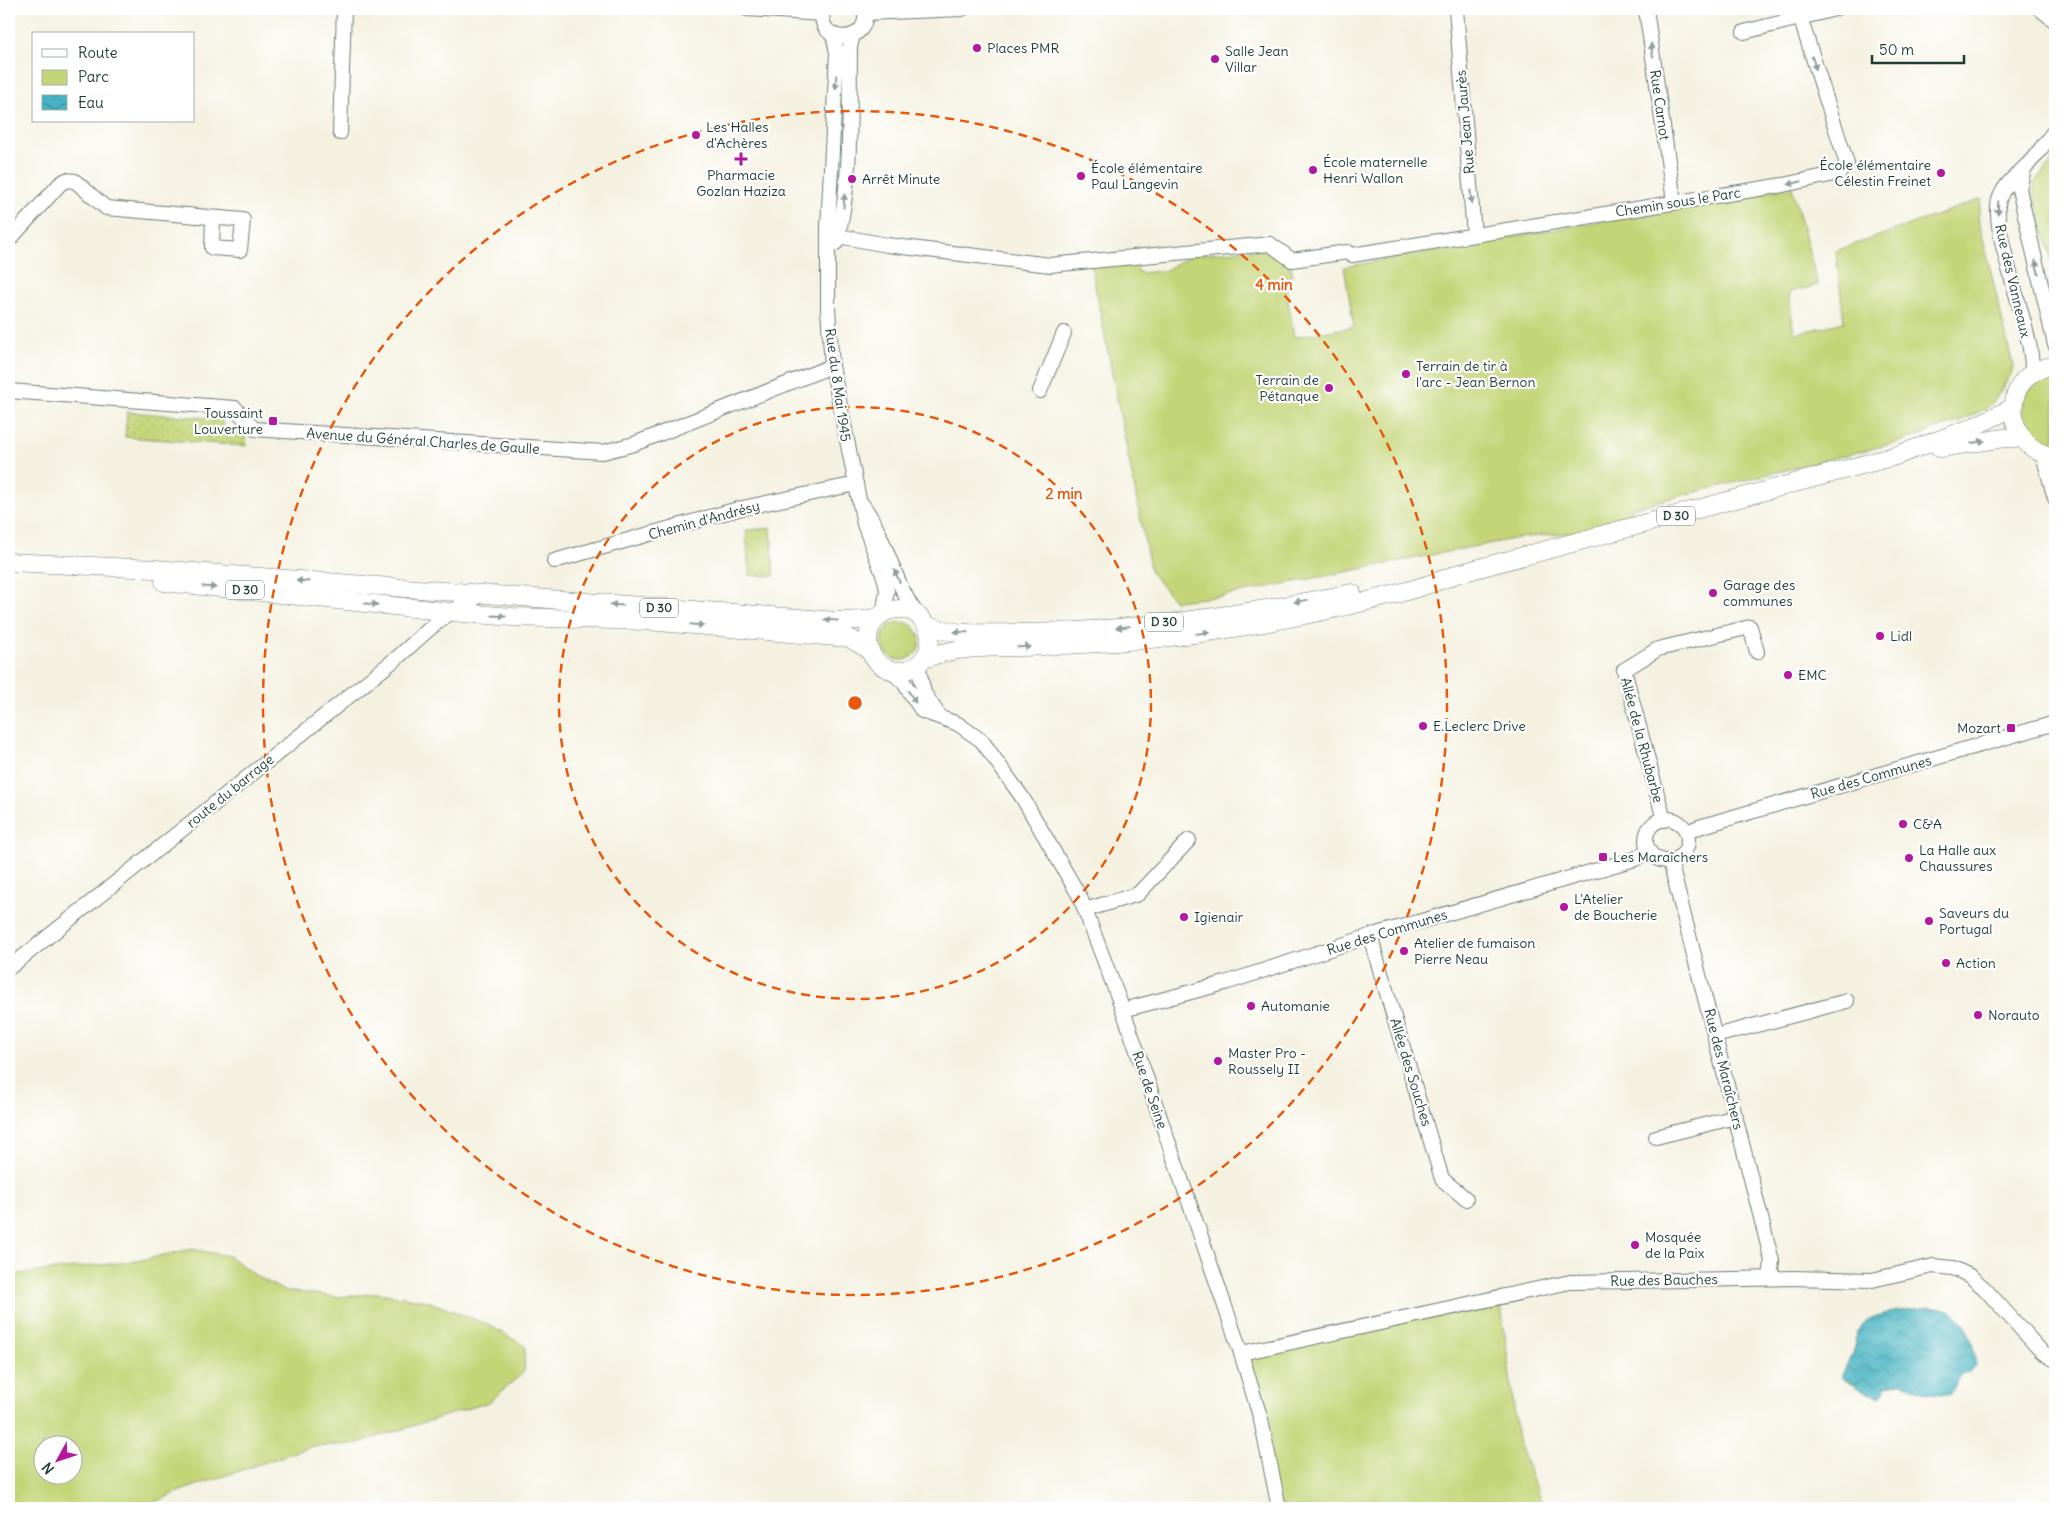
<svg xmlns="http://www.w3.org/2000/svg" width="2064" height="1517" font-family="Delius,sans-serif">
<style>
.green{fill:#c4d578;stroke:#728956;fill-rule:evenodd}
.park{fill:url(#park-dots);stroke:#728956}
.water{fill:url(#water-waves);stroke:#32787a}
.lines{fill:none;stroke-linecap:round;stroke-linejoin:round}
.minor-casing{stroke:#6a7c71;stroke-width:16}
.major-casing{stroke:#6a7c71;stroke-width:19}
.minor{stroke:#fff;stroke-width:14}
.major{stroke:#fff;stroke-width:18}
.oneway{fill:#8f9e9a}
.ring{fill:none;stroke:#e8590c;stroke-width:2.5;stroke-dasharray:9 6}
.poi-dot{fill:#b5179e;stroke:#fff;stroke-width:2}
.labels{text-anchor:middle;stroke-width:4.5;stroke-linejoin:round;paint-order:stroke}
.shield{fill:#fff;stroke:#627771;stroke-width:1}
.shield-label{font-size:12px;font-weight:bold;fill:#1f3d34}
.poi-label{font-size:14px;fill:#1f3d34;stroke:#fff;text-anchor:start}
.street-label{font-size:14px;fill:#1f3d34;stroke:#fff}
.centre{fill:#e8590c;stroke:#fff;stroke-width:2.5}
.ring-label{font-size:15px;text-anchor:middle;font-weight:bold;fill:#e8590c;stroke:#fff;stroke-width:4.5;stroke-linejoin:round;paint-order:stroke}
</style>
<defs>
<pattern id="park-dots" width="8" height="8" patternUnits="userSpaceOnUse" patternTransform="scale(1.25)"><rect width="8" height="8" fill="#c4d578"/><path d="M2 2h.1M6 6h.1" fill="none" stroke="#a8b868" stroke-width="1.8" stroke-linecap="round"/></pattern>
<pattern id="water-waves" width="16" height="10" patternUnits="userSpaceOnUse" patternTransform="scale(1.25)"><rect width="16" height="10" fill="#45b3c1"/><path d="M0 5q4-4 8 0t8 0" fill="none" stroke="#39939e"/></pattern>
</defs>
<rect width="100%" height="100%" fill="#fff"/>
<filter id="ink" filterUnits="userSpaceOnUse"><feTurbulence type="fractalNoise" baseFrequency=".02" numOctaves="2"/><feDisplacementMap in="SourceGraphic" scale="10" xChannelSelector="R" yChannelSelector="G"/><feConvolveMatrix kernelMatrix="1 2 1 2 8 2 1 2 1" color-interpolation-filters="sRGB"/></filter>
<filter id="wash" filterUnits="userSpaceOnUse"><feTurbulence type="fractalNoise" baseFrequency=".0096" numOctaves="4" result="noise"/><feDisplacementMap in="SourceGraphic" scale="20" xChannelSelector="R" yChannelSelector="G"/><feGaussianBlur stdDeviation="1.12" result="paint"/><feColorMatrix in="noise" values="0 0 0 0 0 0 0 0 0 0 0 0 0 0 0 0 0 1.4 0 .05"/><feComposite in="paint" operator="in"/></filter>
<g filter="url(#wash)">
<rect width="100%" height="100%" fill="#f5f1e1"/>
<!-- green -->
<g class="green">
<path d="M 2055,158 L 2055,273 L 2034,195 L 2034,183 Z"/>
<path d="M 1792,187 L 1818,285 L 1789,292 L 1794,334 L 1844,322 L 1836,251 L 1982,199 L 1978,217 L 2013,366 L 2011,374 L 1995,400 L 1987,408 L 1967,418 L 1903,441 L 1631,508 L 1637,526 L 1518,538 L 1223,596 L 1175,601 L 1151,573 L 1091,265 L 1131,261 L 1140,273 L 1164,271 L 1192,255 L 1269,248 L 1290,262 L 1293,275 L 1284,277 L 1294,337 L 1354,327 L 1344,267 Z"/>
<path d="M 2055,375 L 2055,448 C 2012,437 2011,385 2055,375 Z"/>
<path d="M 771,528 L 774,576 L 749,575 L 746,530 Z"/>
<circle cx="901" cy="641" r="19"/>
<path d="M 191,1249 L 229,1256 L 253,1274 L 282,1290 L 337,1297 L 378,1293 L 427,1301 L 489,1325 L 525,1346 L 524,1372 L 489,1402 L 355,1444 L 313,1446 L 183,1490 L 141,1508 L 9,1508 L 9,1285 L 19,1274 L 137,1261 ZM 42,1444 L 72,1444 L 72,1474 L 42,1474 Z"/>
<path d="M 1500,1296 L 1518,1440 L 1543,1508 L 1279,1508 L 1241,1353 Z"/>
</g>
<!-- park -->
<path class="park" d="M 127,412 L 222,419 L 224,433 L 245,433 L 246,446 L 125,437 Z"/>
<!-- water -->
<path class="water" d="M 1930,1307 C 1967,1309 1972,1335 1976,1366 L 1970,1373 L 1961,1375 L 1949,1394 L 1922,1391 L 1902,1383 L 1887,1385 L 1880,1397 L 1863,1391 L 1841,1377 C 1843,1370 1847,1366 1849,1360 C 1855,1349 1854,1337 1860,1327 C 1869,1311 1913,1310 1930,1307 Z"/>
</g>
<g filter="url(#ink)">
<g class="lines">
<!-- minor casing -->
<g class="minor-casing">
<g id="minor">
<path d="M 747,9 L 822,14"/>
<path d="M 823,9 C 815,48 874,44 864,9"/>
<path d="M 1456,9 L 1474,234"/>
<path d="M 1646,9 L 1674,202"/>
<path d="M 2040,9 L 2055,21"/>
<path d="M 865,13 L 962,9"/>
<path d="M 1744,32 L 1835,9"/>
<path d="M 833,34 L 837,53 L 828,227 L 828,309 L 832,366 L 864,524 L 885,580 L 887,591 L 883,614"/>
<path d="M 340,133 L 344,9"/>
<path d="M 2024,169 L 2019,189 L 2021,198 L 2055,345"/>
<path d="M 838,236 L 887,245 L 1050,265 L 1270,244 L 1292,260 L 1348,252"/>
<path d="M 9,240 L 60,184 L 66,180 L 75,181 L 106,208 L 243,220 L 240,250 L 212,248 L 213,218"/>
<path d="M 836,243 C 853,181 849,112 850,47 L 853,35"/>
<path d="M 1352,255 L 1783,185 L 1839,173 L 1847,164 L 1800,17"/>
<path d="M 2032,373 C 2035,332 1987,227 2000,197 C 2005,184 2014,178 2024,168 C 2036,158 2045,142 2055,130"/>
<path d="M 9,391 L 235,408 L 254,429 L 603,452 L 634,444 L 832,366"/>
<path d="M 1040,391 L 1064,333"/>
<path d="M 2043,455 L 2055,498"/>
<path d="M 862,504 C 888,539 893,585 920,618"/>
<path d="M 554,561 L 738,509 L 856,484"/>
<path d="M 918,665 L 924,693 L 940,717"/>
<path d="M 890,670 L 904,683 L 922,711 L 958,724 L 982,741 L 1022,797 L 1080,897 L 1123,1010 L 1241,1353 L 1261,1420 L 1279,1508"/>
<circle cx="1667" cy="840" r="21"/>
<path d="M 1664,820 L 1624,670 L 1658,649 L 1750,627 L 1757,652"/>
<path d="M 1687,832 L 1699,827 L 2055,723"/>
<path d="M 1670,861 L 1772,1261 L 1770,1278"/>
<path d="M 1085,910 L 1138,894 L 1189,840"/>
<path d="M 1370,936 L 1442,1179 L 1466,1199"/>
<path d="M 9,968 L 398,657 C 424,634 450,607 483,595"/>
<path d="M 1123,1010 L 1225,983 L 1370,936 L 1635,859 L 1649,850"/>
<path d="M 1715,1036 L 1847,1001"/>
<path d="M 1656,1137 L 1736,1117"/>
<path d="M 1241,1353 L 1570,1282 L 1793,1278 L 1872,1280 L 1933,1266 L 1953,1268 L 1970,1276 L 1984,1288 L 2042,1352 L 2055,1360"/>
</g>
</g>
<!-- major casing -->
<g class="major-casing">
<g id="major">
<path d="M 2055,366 C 2000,369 1999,448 2055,457"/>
<path d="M 1940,448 L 2004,438 L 2021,438"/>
<path d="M 9,562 L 155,569 L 837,621 L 863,620 L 879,617"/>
<path d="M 164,582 L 451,612 L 513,617 L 647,621 L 837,637 L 849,638 L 870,650"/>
<circle cx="899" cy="640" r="31"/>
<path d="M 926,625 C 954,636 986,633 1016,633 C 1127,632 1243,615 1352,593"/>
<path d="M 924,659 C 955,646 988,648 1021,647 C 1053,646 1084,644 1116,642 C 1188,637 1259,625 1329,610 C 1373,600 1415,591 1457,574 L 1895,456 L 1971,428 L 2012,408"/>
</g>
</g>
<!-- minor -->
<use href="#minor" class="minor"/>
<!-- major -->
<use href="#major" class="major"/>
</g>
<!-- one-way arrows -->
<defs><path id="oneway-solid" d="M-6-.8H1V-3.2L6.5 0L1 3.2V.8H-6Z" transform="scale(1.25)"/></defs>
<g class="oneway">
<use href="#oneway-solid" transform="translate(1652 50) rotate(-98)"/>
<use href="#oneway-solid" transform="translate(1814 63) rotate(72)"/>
<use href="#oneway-solid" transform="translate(836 82) rotate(92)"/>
<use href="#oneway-solid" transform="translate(1795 183) rotate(167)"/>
<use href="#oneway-solid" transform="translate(1471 197) rotate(85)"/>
<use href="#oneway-solid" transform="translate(844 201) rotate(-85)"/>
<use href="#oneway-solid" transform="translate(1998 208) rotate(92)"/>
<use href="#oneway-solid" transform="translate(2037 267) rotate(-103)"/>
<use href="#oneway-solid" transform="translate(1978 442) rotate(-10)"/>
<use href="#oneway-solid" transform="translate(897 576) rotate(-113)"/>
<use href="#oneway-solid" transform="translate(303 581) rotate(-176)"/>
<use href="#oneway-solid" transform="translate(209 587) rotate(6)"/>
<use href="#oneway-solid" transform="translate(1301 601) rotate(171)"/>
<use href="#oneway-solid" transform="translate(371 604) rotate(6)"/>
<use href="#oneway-solid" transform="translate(617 605) rotate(-176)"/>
<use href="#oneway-solid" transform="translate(499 616) rotate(4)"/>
<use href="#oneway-solid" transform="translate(831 620) rotate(-176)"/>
<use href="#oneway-solid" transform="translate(697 625) rotate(5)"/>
<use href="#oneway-solid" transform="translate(1123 627) rotate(173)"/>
<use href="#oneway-solid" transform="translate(961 632) rotate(-178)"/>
<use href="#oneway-solid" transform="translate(1203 633) rotate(-8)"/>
<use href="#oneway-solid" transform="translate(1024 647) rotate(-2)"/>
<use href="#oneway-solid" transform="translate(912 697) rotate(58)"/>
</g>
</g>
<!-- distance rings -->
<g class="ring">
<circle cx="855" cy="703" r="296"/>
<circle cx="855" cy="703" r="592"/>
</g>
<!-- markers -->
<g class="poi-dot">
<circle cx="977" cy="48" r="5"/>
<circle cx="1215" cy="59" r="5"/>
<circle cx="696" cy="135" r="5"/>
<path d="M738.5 151.5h5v5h5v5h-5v5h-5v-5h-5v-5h5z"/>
<circle cx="1313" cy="170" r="5"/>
<circle cx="1941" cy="173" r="5"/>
<circle cx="1081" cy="176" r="5"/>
<circle cx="852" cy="179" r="5"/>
<circle cx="1406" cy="374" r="5"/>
<circle cx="1329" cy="388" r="5"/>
<rect x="268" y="416" width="10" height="10" rx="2.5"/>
<circle cx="1713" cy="593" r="5"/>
<circle cx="1880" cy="636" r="5"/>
<circle cx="1788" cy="675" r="5"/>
<circle cx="1423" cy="726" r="5"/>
<rect x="2006" y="723" width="10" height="10" rx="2.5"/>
<circle cx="1903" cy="824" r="5"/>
<rect x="1598" y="852" width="10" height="10" rx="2.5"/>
<circle cx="1909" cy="858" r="5"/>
<circle cx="1564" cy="907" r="5"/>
<circle cx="1184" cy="917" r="5"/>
<circle cx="1929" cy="921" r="5"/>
<circle cx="1404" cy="951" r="5"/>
<circle cx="1946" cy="963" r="5"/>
<circle cx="1251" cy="1006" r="5"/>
<circle cx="1978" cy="1015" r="5"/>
<circle cx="1218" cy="1061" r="5"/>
<circle cx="1635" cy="1245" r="5"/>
</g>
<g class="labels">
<!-- shield labels -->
<g class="shield">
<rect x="1657" y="506.5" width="38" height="19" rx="4"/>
<rect x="226" y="580.5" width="38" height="19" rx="4"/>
<rect x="640" y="598.5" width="38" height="19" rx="4"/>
<rect x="1145" y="612.5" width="38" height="19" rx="4"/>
</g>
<g class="shield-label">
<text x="1676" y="520">D 30</text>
<text x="245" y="594">D 30</text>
<text x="659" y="612">D 30</text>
<text x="1164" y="626">D 30</text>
</g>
<!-- poi labels -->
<g class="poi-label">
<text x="987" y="53">Places PMR</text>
<text x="1225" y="56">Salle Jean<tspan x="1225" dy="16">Villar</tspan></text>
<text x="706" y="132">Les Halles<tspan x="706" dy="16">d'Achères</tspan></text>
<text x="1323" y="167">École maternelle<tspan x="1323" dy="16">Henri Wallon</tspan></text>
<text x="1931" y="170" text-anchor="end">École élémentaire<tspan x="1931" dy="16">Célestin Freinet</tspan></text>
<text x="1091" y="173">École élémentaire<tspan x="1091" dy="16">Paul Langevin</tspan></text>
<text x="741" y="180" text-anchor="middle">Pharmacie<tspan x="741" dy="16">Gozlan Haziza</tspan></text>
<text x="862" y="184">Arrêt Minute</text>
<text x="1416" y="371">Terrain de tir à<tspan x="1416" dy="16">l'arc - Jean Bernon</tspan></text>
<text x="1319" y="385" text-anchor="end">Terrain de<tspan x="1319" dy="16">Pétanque</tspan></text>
<text x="263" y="418" text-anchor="end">Toussaint<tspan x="263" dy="16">Louverture</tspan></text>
<text x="1723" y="590">Garage des<tspan x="1723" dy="16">communes</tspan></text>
<text x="1890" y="641">Lidl</text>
<text x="1798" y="680">EMC</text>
<text x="1433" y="731">E.Leclerc Drive</text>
<text x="2001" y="733" text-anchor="end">Mozart</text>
<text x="1913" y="829">C&amp;A</text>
<text x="1919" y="855">La Halle aux<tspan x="1919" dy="16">Chaussures</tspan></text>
<text x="1613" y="862">Les Maraîchers</text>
<text x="1574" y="904">L'Atelier<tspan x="1574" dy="16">de Boucherie</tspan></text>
<text x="1939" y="918">Saveurs du<tspan x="1939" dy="16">Portugal</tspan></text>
<text x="1194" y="922">Igienair</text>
<text x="1414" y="948">Atelier de fumaison<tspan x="1414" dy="16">Pierre Neau</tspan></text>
<text x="1956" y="968">Action</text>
<text x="1261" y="1011">Automanie</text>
<text x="1988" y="1020">Norauto</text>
<text x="1228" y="1058">Master Pro -<tspan x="1228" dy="16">Roussely II</tspan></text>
<text x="1645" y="1242">Mosquée<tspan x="1645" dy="16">de la Paix</tspan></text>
</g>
<!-- street labels -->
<g class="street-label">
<text transform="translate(1660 105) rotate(82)" y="5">Rue Carnot</text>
<text transform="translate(1465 122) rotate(-95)" y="5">Rue Jean Jaurès</text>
<text transform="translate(1678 202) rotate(-9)" y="5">Chemin sous le Parc</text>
<text transform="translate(2013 281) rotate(77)" y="5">Rue des Vanneaux</text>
<text transform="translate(838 385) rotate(82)" y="5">Rue du 8 Mai 1945</text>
<text transform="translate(423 441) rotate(4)" y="5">Avenue du Général Charles de Gaulle</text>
<text transform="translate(704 520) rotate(-15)" y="5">Chemin d'Andrésy</text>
<text transform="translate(1642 740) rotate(75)" y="5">Allée de la Rhubarbe</text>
<text transform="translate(1871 777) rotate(-16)" y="5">Rue des Communes</text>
<text transform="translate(230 791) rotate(-39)" y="5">route du barrage</text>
<text transform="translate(1387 932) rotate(-17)" y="5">Rue des Communes</text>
<text transform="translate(1724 1069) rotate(76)" y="5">Rue des Maraîchers</text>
<text transform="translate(1411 1072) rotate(73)" y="5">Allée des Souches</text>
<text transform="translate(1150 1090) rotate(71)" y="5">Rue de Seine</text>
<text transform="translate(1664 1280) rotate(-1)" y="5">Rue des Bauches</text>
</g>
</g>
<circle cx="855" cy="703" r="8" class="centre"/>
<g class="ring-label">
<text x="1274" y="290">4 min</text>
<text x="1064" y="499">2 min</text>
</g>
<!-- margin -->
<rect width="2064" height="1517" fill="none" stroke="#fff" stroke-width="30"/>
<!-- legend -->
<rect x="32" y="32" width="162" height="90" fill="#ffffff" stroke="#a5b1ae"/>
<rect x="42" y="49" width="25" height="8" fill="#ffffff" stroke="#a5b1ae"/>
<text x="78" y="58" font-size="15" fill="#1f3d34">Route</text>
<rect x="42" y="70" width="25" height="15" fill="#c4d578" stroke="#a5b1ae"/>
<text x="78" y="82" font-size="15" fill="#1f3d34">Parc</text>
<rect x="42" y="95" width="25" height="15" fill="url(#water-waves)" stroke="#a5b1ae"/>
<text x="78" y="108" font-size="15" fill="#1f3d34">Eau</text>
<!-- north arrow -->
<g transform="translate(58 1460) rotate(230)"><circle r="24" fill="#ffffff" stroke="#a5b1ae"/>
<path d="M0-4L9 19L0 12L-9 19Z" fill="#b5179e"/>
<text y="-8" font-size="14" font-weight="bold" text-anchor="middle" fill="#1f3d34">N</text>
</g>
<!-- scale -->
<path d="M1872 55v8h92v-8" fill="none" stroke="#1f3d34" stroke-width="2.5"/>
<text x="1879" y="55" font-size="15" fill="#1f3d34" stroke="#ffffff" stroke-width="4" paint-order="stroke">50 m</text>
</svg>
